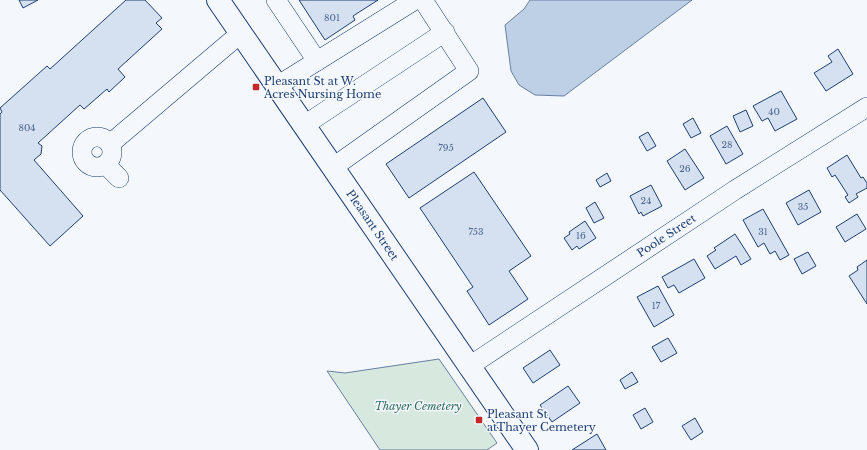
<svg xmlns="http://www.w3.org/2000/svg" width="867" height="450" font-family="'Libre Baskerville',serif">
<style>
.green{fill:#d7e8df;stroke:#687fa3}
.water{fill:#bed0e5;stroke:#687fa3}
.building{fill:#d5e0f0;stroke:#1d3f73}
.lines{fill:none;stroke-linecap:round;stroke-linejoin:round}
.minor-casing{stroke:#1d3f73;stroke-width:20}
.major-casing{stroke:#1d3f73;stroke-width:24}
.minor{stroke:#f4f7fb;stroke-width:19}
.major{stroke:#f4f7fb;stroke-width:22}
.poi-dot{fill:#c62828;stroke:#f4f7fb;stroke-width:1.5}
.labels{text-anchor:middle;stroke-width:3;stroke-linejoin:round;paint-order:stroke}
.number-label{font-size:9px;fill:#4b6792}
.poi-label{font-size:11px;fill:#1d3f73;stroke:#f4f7fb;text-anchor:start}
.street-label{font-size:11px;fill:#1d3f73;stroke:#f4f7fb}
.park-label{font-size:11px;font-style:italic;fill:#2c6c60;stroke:#f4f7fb}
</style>
<rect width="100%" height="100%" fill="#f4f7fb"/>
<!-- green -->
<path class="green" d="M 439,359 L 497,443 L 487,450 L 380,450 L 327,371 L 345,373 Z"/>
<!-- water -->
<path class="water" d="M 530,0 L 692,0 L 564,96 L 535,95 L 519,85 L 511,71 L 505,25 L 524,9 Z"/>
<!-- building -->
<g class="building">
<path d="M 19,0 L 38,0 L 23,8 Z"/>
<path d="M 126,0 L 145,0 L 162,18 L 156,23 L 162,29 L 118,69 L 125,77 L 109,92 L 107,89 L 84,109 L 80,105 L 38,143 L 42,146 L 41,154 L 34,160 L 83,216 L 50,246 L 0,190 L 0,114 L 2,112 L 0,108 L 47,66 L 50,69 Z"/>
<path d="M 299,0 L 378,0 L 353,16 L 355,20 L 325,40 Z"/>
<path d="M 838,49 L 853,74 L 826,91 L 814,73 L 832,62 L 828,56 Z"/>
<path d="M 781,91 L 797,119 L 775,131 L 768,118 L 762,121 L 753,106 Z"/>
<path d="M 483,98 L 506,132 L 409,198 L 386,164 Z"/>
<path d="M 746,110 L 753,126 L 740,132 L 733,116 Z"/>
<path d="M 693,118 L 701,133 L 691,138 L 683,124 Z"/>
<path d="M 727,126 L 743,154 L 726,164 L 710,136 Z"/>
<path d="M 648,132 L 656,146 L 647,151 L 639,137 Z"/>
<path d="M 685,149 L 704,178 L 685,190 L 667,161 Z"/>
<path d="M 847,155 L 861,178 L 863,177 L 867,183 L 867,188 L 856,194 L 858,197 L 849,203 L 845,197 L 848,195 L 835,175 L 832,177 L 827,168 Z"/>
<path d="M 474,172 L 531,256 L 509,271 L 528,299 L 489,325 L 467,291 L 473,287 L 420,208 Z"/>
<path d="M 607,173 L 611,181 L 600,187 L 596,180 Z"/>
<path d="M 651,185 L 662,206 L 643,216 L 641,212 L 639,214 L 630,196 Z"/>
<path d="M 809,190 L 821,212 L 798,225 L 786,203 Z"/>
<path d="M 595,202 L 604,218 L 594,223 L 586,208 Z"/>
<path d="M 763,209 L 789,255 L 780,260 L 775,251 L 770,254 L 764,243 L 758,247 L 743,220 Z"/>
<path d="M 857,214 L 866,229 L 845,242 L 836,227 Z"/>
<path d="M 585,221 L 596,238 L 579,249 L 577,246 L 572,250 L 564,238 L 570,234 L 569,232 Z"/>
<path d="M 735,234 L 751,259 L 741,265 L 736,256 L 715,269 L 707,256 L 716,250 L 714,248 Z"/>
<path d="M 808,252 L 816,266 L 802,274 L 794,259 Z"/>
<path d="M 694,259 L 705,278 L 679,293 L 674,285 L 668,288 L 662,277 Z"/>
<path d="M 867,260 L 867,304 L 849,276 L 858,270 L 857,267 Z"/>
<path d="M 658,286 L 674,315 L 654,327 L 637,297 Z"/>
<path d="M 668,338 L 677,353 L 661,362 L 652,347 Z"/>
<path d="M 550,350 L 560,365 L 533,383 L 523,368 Z"/>
<path d="M 632,372 L 638,382 L 625,389 L 620,380 Z"/>
<path d="M 568,386 L 580,403 L 552,422 L 540,405 Z"/>
<path d="M 645,408 L 653,422 L 641,429 L 633,415 Z"/>
<path d="M 695,418 L 703,432 L 691,440 L 682,426 Z"/>
<path d="M 597,434 L 606,450 L 572,450 Z"/>
</g>
<g class="lines">
<!-- minor casing -->
<g class="minor-casing">
<g id="minor">
<path d="M 276,0 L 317,61"/>
<path d="M 277,86 L 415,0"/>
<path d="M 303,126 L 445,32"/>
<circle cx="97" cy="152" r="15"/>
<path d="M 110,144 L 241,33"/>
<path d="M 106,165 L 119,178"/>
<path d="M 332,168 L 469,71 L 423,0"/>
<path id="s1" d="M 468,367 L 735,190 L 867,107"/>
</g>
</g>
<!-- major casing -->
<g class="major-casing">
<g id="major">
<path id="s2" d="M 218,0 L 527,450"/>
</g>
</g>
<!-- minor -->
<use href="#minor" class="minor"/>
<!-- major -->
<use href="#major" class="major"/>
</g>
<!-- markers -->
<g class="poi-dot">
<rect x="252" y="83" width="8" height="8" rx="2"/>
<rect x="475" y="416" width="8" height="8" rx="2"/>
</g>
<g class="labels">
<!-- number labels -->
<g class="number-label">
<text x="332" y="21">801</text>
<text x="774" y="115">40</text>
<text x="27" y="131">804</text>
<text x="727" y="148">28</text>
<text x="446" y="151">795</text>
<text x="685" y="172">26</text>
<text x="646" y="204">24</text>
<text x="803" y="210">35</text>
<text x="476" y="235">753</text>
<text x="763" y="235">31</text>
<text x="581" y="239">16</text>
<text x="656" y="309">17</text>
</g>
<!-- poi labels -->
<g class="poi-label">
<text x="264" y="85">Pleasant St at W.<tspan x="264" dy="13">Acres Nursing Home</tspan></text>
<text x="487" y="418">Pleasant St<tspan x="487" dy="13">atThayer Cemetery</tspan></text>
</g>
<!-- street labels -->
<g class="street-label">
<text dy="4" stroke="none"><textPath href="#s2" startOffset="273">Pleasant Street</textPath></text>
<text dy="4" stroke="none"><textPath href="#s1" startOffset="238">Poole Street</textPath></text>
</g>
<!-- park labels -->
<g class="park-label">
<text x="418" y="410">Thayer Cemetery</text>
</g>
</g>
</svg>
